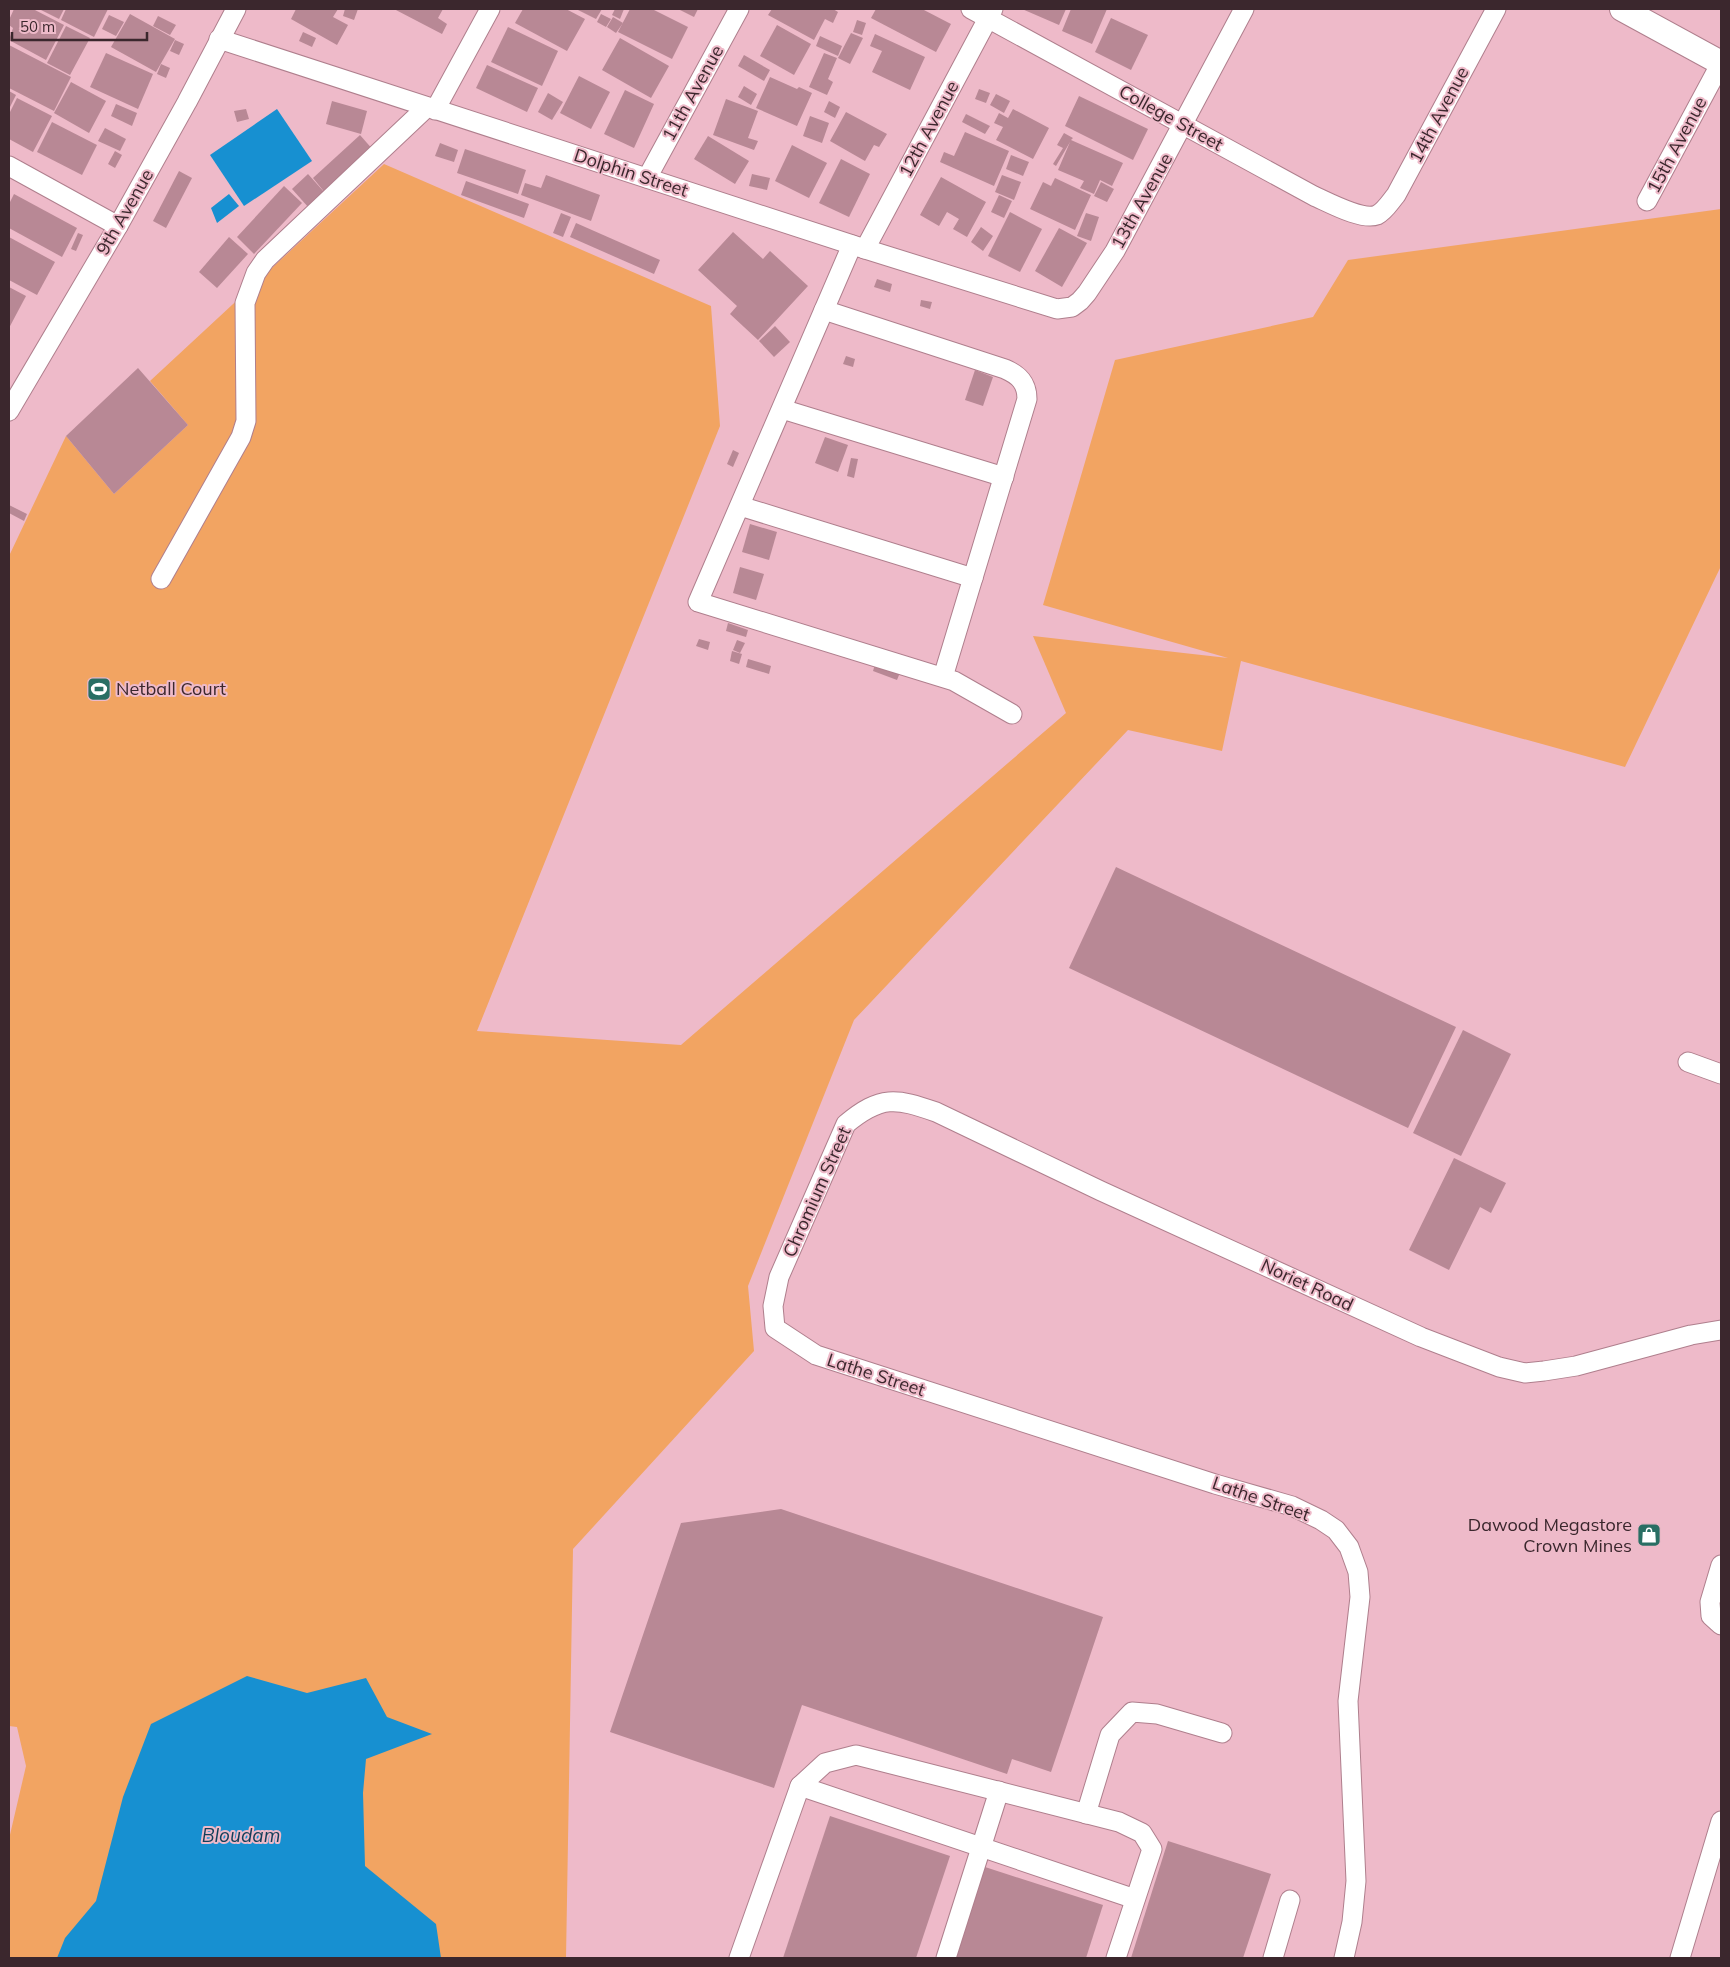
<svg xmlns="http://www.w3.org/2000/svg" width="1730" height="1967" font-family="Mulish,sans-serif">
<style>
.green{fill:#f2a462}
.water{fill:#1790d1}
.building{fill:#b88895}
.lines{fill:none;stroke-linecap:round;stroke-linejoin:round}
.minor-casing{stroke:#af7f8d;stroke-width:21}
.major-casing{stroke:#af7f8d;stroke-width:26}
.minor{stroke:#fff;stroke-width:19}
.major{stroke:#fff;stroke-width:24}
.labels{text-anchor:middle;stroke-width:4;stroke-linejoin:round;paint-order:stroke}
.street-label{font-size:18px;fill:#3b272d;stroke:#eebac9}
.poi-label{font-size:18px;fill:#3b272d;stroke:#eebac9;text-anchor:start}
.water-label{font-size:19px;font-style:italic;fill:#123e59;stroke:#eebac9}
</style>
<rect width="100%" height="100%" fill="#eebac9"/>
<!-- green -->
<path class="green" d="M 384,164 L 711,306 L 720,426 L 477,1031 L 681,1045 L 1066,713 L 1033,636 L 1228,658 L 1043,605 L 1115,360 L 1313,317 L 1348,260 L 1721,209 L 1721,566 L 1625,767 L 1241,661 L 1222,751 L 1128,730 L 854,1020 L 748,1286 L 754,1351 L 573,1549 L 566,1958 L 9,1958 L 9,1839 L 26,1766 L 17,1727 L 9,1726 L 9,556 L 66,436 L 114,494 L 188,425 L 150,381 Z"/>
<!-- water -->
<g class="water">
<path d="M 277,109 L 312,161 L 244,206 L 210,155 Z"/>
<path d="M 229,194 L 239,206 L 217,223 L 211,208 Z"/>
<path d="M 247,1676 L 307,1693 L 366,1678 L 387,1717 L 432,1734 L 366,1759 L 363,1793 L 365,1866 L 436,1924 L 441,1958 L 57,1958 L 65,1938 L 96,1901 L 123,1797 L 151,1724 Z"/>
</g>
<!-- building -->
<g class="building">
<path d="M 14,9 L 33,9 L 64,25 L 46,60 L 9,40 L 13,28 L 9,25 L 9,20 Z"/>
<path d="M 39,9 L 64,9 L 59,19 Z"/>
<path d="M 66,9 L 108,9 L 94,37 L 61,20 Z"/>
<path d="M 296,9 L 338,9 L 333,17 L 348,25 L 337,45 L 291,19 Z"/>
<path d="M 345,9 L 358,9 L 354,20 L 343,16 Z"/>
<path d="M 394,9 L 443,9 L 438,18 L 447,24 L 442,34 Z"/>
<path d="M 523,9 L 566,9 L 585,19 L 567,51 L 515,23 Z"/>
<path d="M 576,9 L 602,9 L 596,19 Z"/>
<path d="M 615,9 L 624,9 L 620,19 L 612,15 Z"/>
<path d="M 630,9 L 652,9 L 688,27 L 672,59 L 618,32 Z"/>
<path d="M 678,9 L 698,9 L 694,17 Z"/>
<path d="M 772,9 L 833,9 L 838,12 L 833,23 L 825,19 L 814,40 L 768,15 Z"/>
<path d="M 876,9 L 922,9 L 951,24 L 936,52 L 871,18 Z"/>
<path d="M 1022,9 L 1066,9 L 1059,25 Z"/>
<path d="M 1071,9 L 1107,9 L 1092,44 L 1062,31 Z"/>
<path d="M 130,14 L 175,39 L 156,72 L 111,47 Z"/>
<path d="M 601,14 L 611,19 L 606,27 L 597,22 Z"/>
<path d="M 109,15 L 124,22 L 116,36 L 102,29 Z"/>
<path d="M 158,16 L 176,25 L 170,35 L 153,26 Z"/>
<path d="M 613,17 L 623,23 L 616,33 L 607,27 Z"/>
<path d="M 1111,18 L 1148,35 L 1131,70 L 1095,52 Z"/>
<path d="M 857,20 L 866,23 L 862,35 L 853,32 Z"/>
<path d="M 777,25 L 811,44 L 794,75 L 760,56 Z"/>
<path d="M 66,26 L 90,38 L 70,75 L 47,63 Z"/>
<path d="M 508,27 L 558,51 L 542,86 L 491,62 Z"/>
<path d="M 303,32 L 316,38 L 312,47 L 299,41 Z"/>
<path d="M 851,33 L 863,38 L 850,64 L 838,58 Z"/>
<path d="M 875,34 L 925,57 L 910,90 L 872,72 L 882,51 L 870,46 Z"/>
<path d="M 820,36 L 842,46 L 838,56 L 816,46 Z"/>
<path d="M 620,38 L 669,66 L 651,98 L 602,70 Z"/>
<path d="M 175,40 L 184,44 L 179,55 L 170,51 Z"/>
<path d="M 9,45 L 71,77 L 54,111 L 9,88 Z"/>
<path d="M 106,53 L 153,74 L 138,109 L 90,87 Z"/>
<path d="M 824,53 L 837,58 L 828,79 L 833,82 L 827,95 L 809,87 Z"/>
<path d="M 744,55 L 770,70 L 764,81 L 738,66 Z"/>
<path d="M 161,64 L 170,68 L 166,78 L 157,74 Z"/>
<path d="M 487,65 L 538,88 L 527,112 L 476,88 Z"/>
<path d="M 579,76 L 610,92 L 591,129 L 560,113 Z"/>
<path d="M 770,77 L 797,89 L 799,87 L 812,93 L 797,126 L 756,108 Z"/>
<path d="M 71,82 L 106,101 L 89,133 L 54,113 Z"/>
<path d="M 744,86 L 757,94 L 751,105 L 738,97 Z"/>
<path d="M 979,89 L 990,93 L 986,103 L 975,99 Z"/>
<path d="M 625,90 L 654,104 L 634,148 L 604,134 Z"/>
<path d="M 9,91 L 16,95 L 9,109 Z"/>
<path d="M 548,93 L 563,102 L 552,120 L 538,112 Z"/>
<path d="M 996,94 L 1010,101 L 1004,113 L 990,105 Z"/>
<path d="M 1079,96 L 1148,129 L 1133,160 L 1065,126 Z"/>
<path d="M 17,98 L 52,116 L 33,152 L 9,139 L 9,114 Z"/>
<path d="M 726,99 L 758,111 L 748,138 L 758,141 L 754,150 L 713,135 Z"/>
<path d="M 332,101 L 367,111 L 361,134 L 326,124 Z"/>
<path d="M 829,101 L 840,107 L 835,118 L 824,112 Z"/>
<path d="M 116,104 L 137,113 L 132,126 L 111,116 Z"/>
<path d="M 246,109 L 249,119 L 237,122 L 234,111 Z"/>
<path d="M 1013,109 L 1049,128 L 1033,159 L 996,140 L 1003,127 L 994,123 L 999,113 L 1008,118 Z"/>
<path d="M 846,112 L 887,134 L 879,147 L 874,145 L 865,161 L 830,141 Z"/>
<path d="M 966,114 L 990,126 L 985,134 L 962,122 Z"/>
<path d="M 810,116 L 829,123 L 822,143 L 803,136 Z"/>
<path d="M 52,122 L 97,145 L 82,175 L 37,152 Z"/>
<path d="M 105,128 L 126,139 L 120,151 L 98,141 Z"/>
<path d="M 965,132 L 1009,151 L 994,186 L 940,162 L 944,152 L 954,156 Z"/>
<path d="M 1064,133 L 1073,138 L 1071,140 L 1123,163 L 1112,186 L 1100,180 L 1094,194 L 1080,188 L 1084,181 L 1058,170 L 1070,142 L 1056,166 L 1053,164 L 1063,148 L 1057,145 Z"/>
<path d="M 360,135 L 374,151 L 326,194 L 313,178 Z"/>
<path d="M 708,136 L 749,161 L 735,184 L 694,159 Z"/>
<path d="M 440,143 L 458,150 L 454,162 L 435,156 Z"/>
<path d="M 792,145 L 827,163 L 809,198 L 775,181 Z"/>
<path d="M 465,149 L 526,170 L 518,194 L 457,173 Z"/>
<path d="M 115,151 L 122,155 L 115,168 L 108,164 Z"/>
<path d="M 1011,155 L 1029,162 L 1023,176 L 1006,169 Z"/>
<path d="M 841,159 L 870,174 L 849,217 L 819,203 Z"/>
<path d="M 179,171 L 192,178 L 166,228 L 153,221 Z"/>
<path d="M 308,174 L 325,193 L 309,208 L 292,189 Z"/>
<path d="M 752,174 L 770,178 L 767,190 L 749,186 Z"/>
<path d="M 546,175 L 600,195 L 591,221 L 521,195 L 525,183 L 541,188 Z"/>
<path d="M 1002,175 L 1021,182 L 1014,200 L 995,192 Z"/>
<path d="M 941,177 L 986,202 L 967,237 L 953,229 L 959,219 L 947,212 L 939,226 L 920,215 Z"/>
<path d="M 1055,178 L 1091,195 L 1075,230 L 1030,209 L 1043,182 L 1051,186 Z"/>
<path d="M 466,181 L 529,204 L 524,218 L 461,195 Z"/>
<path d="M 1101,182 L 1114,189 L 1107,202 L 1094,196 Z"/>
<path d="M 284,186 L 302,203 L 254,254 L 237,237 Z"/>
<path d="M 14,194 L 77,228 L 62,257 L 9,228 L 9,204 Z"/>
<path d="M 999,195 L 1012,201 L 1004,218 L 991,212 Z"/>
<path d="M 1010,212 L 1042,229 L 1020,272 L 988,256 Z"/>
<path d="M 561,213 L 571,217 L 563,237 L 553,233 Z"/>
<path d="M 1086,213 L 1099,217 L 1091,241 L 1077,236 Z"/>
<path d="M 576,223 L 660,260 L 654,274 L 570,237 Z"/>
<path d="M 981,227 L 993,236 L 983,251 L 971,242 Z"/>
<path d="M 1059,228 L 1087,243 L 1062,287 L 1035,271 Z"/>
<path d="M 733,232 L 763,259 L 770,251 L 808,286 L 758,340 L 730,314 L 737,306 L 698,270 Z"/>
<path d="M 78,233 L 83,235 L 76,251 L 71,249 Z"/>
<path d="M 9,237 L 55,262 L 37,295 L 9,280 Z"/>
<path d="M 229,237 L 248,254 L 217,288 L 199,272 Z"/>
<path d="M 877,279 L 892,284 L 890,292 L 874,287 Z"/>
<path d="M 9,287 L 26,296 L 9,328 Z"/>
<path d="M 921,300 L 932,302 L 930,309 L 920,306 Z"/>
<path d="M 775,326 L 790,342 L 774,357 L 759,341 Z"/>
<path d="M 846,356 L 855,359 L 853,367 L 843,364 Z"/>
<path d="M 138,368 L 188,425 L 114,494 L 66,436 Z"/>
<path d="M 975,370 L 993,377 L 983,406 L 965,400 Z"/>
<path d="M 825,437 L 848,445 L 838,472 L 815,463 Z"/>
<path d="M 733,450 L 739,453 L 733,467 L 727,464 Z"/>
<path d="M 851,458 L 858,459 L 854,478 L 847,476 Z"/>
<path d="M 9,505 L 27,514 L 24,521 L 9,513 Z"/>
<path d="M 750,524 L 777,532 L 769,560 L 742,552 Z"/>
<path d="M 740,567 L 764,574 L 756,600 L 733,593 Z"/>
<path d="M 728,623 L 748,630 L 746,637 L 726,631 Z"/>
<path d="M 699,639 L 710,642 L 708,650 L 696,646 Z"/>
<path d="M 737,640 L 745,643 L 740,653 L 733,650 Z"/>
<path d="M 732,651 L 742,654 L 739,664 L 730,661 Z"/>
<path d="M 748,659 L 771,666 L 769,674 L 746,667 Z"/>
<path d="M 876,661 L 901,670 L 897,680 L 873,671 Z"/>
<path d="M 1116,867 L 1456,1027 L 1408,1128 L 1069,968 Z"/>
<path d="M 1463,1030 L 1511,1054 L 1461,1156 L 1413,1133 Z"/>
<path d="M 1454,1158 L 1506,1183 L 1491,1213 L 1480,1207 L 1449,1270 L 1409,1250 Z"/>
<path d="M 781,1509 L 1103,1617 L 1051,1772 L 1012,1759 L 1007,1774 L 802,1705 L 774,1788 L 610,1732 L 681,1523 Z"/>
<path d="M 830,1816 L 950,1856 L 916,1958 L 783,1958 Z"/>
<path d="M 1168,1841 L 1271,1874 L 1243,1958 L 1131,1958 Z"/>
<path d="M 985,1867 L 1103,1905 L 1086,1958 L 955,1958 Z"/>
</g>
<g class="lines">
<!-- minor casing -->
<g class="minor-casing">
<g id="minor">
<path d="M 971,9 L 1314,196 C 1328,202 1362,221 1377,215 C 1385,211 1390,202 1396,195 L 1496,9"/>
<path d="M 219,39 L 865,249 L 1057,309 L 1072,307 L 1080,301 L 1087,293 L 1115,251 L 1244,9"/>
<path d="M 435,110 L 490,9"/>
<path d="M 9,166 L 118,226"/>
<path d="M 647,178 L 739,9"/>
<path d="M 1647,201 L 1721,63"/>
<path d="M 852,245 L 698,602 L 954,681 L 1012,714"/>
<path d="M 865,249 L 993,9"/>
<path d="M 824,310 L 1005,369 C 1019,375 1027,383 1027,399 L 943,677"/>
<path d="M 782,409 L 1004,477"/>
<path d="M 9,411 L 118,226 L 187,102 L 236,9"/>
<path d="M 740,506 L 973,578"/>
<path d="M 161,579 L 241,437 L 246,421 L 245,303 L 256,273 L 265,260 L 427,107"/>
<path d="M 1688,1062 L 1721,1074"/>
<path d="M 1721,1565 L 1710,1602 L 1711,1616 L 1721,1625"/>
<path d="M 800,1786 L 1135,1899"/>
<path d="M 1086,1814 L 1110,1735 L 1132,1712 L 1157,1714 L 1222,1733"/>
<path d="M 739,1958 L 800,1786 L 825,1763 L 856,1755 L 1119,1822 L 1142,1833 L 1152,1849 L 1116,1958"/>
<path d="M 946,1958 L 999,1791"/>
<path d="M 1273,1958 L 1290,1900"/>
<path d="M 1344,1958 L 1352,1922 L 1356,1881 L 1348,1701 L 1360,1597 L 1358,1572 L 1349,1547 L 1336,1530 L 1321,1520 L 1292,1506 L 1215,1484 L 816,1355 L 775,1328 L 773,1306 L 779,1277 L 846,1124 C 881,1095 896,1098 936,1112 L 1101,1191 L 1421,1337 L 1499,1367 L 1525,1373 L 1544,1371 L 1576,1366 L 1691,1335 L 1721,1330"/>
<path d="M 1680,1958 L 1721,1821"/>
</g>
</g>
<!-- major casing -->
<g class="major-casing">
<path id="major" d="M 1622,9 L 1721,63"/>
</g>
<!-- minor -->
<use href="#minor" class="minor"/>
<!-- major -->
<use href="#major" class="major"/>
</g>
<!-- icons -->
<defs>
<g id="stadium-square" transform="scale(1.25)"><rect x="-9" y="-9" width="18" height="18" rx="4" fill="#296e63" stroke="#eebac9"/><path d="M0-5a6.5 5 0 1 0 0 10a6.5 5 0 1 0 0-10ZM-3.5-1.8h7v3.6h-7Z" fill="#fff"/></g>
<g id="shop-square" transform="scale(1.25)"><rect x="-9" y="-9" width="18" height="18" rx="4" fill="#296e63" stroke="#eebac9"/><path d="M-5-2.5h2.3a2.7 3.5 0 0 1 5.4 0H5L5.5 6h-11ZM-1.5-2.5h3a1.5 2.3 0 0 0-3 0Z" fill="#fff"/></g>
</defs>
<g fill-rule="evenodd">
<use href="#stadium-square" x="99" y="689"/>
<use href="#shop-square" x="1649" y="1535"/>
</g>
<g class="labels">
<!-- street labels -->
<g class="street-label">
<text transform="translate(693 93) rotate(-61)" y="6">11th Avenue</text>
<text transform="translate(1439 115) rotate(-62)" y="6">14th Avenue</text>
<text transform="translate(1171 118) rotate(29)" y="6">College Street</text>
<text transform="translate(929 129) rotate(-62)" y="6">12th Avenue</text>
<text transform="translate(1677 145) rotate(-62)" y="6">15th Avenue</text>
<text transform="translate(631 173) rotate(18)" y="6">Dolphin Street</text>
<text transform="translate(1142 201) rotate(-61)" y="6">13th Avenue</text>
<text transform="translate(125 212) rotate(-60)" y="6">9th Avenue</text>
<text transform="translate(817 1192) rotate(-66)" y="6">Chromium Street</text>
<text transform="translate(1307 1285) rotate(25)" y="6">Noriet Road</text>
<text transform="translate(876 1375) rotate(18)" y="6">Lathe Street</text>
<text transform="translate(1261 1499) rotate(19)" y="6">Lathe Street</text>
</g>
<!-- poi labels -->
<g class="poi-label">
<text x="116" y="695">Netball Court</text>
<text x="1632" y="1531" text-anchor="end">Dawood Megastore<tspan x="1632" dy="21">Crown Mines</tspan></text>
</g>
<!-- water labels -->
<g class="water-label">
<text x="241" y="1842">Bloudam</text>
</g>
</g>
<!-- border -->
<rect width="1730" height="1967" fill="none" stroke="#3b272d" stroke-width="20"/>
<!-- scale -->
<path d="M12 32v8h135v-8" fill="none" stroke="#3b272d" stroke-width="2.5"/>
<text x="20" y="32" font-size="15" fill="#3b272d" stroke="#eebac9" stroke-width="4" paint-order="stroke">50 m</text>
</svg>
